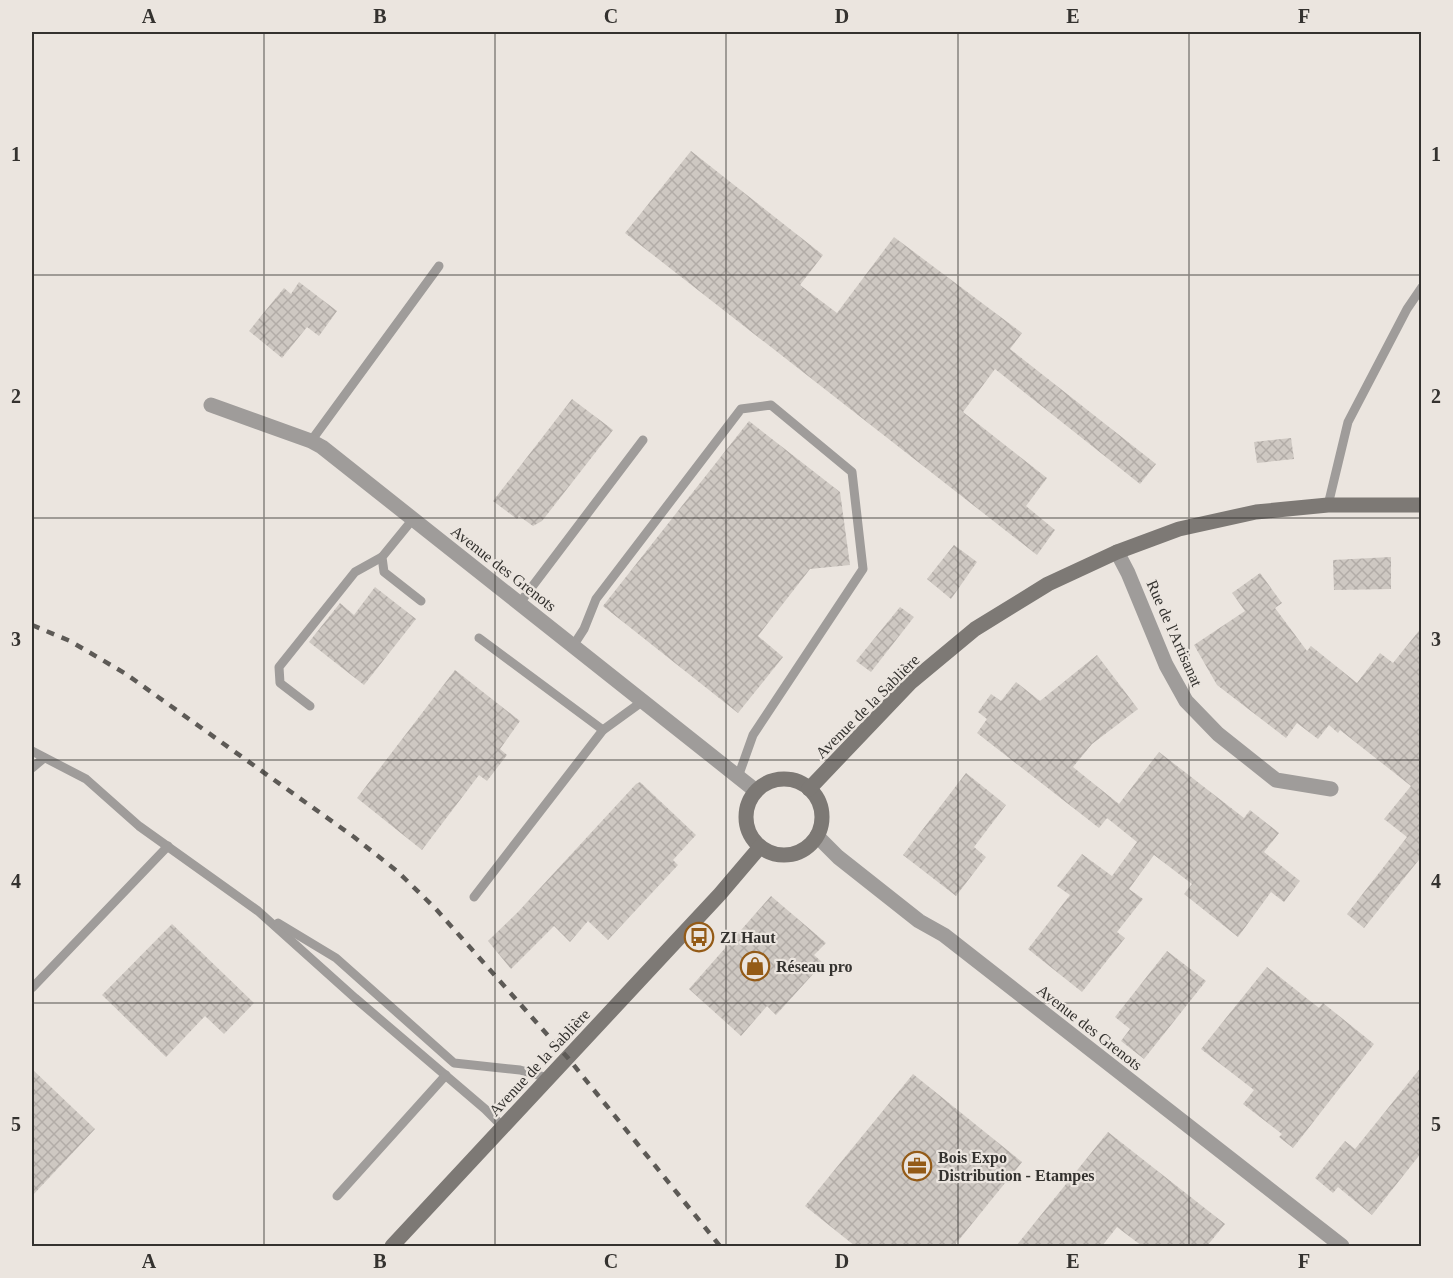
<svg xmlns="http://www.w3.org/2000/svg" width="1453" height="1278" font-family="'Times New Roman',serif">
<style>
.building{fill:url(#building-cross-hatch)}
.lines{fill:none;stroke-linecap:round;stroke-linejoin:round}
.service{stroke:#9f9c9a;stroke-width:9}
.minor{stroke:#9f9c9a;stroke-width:15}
.secondary{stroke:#7d7975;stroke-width:15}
.rail{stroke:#5d5a56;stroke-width:4.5;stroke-dasharray:8 8;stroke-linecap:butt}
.grid{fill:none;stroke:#34322f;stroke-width:1.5;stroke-opacity:0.55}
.labels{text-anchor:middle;stroke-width:4.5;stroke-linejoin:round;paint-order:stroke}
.street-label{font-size:16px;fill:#34322f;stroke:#ebe5df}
.poi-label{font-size:16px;font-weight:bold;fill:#34322f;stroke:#ebe5df;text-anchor:start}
.neatline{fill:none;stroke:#34322f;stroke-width:2}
.grid-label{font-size:20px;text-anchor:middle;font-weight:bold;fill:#34322f}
</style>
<defs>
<pattern id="building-cross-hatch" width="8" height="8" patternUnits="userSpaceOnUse" patternTransform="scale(1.5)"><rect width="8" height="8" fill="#cec8c2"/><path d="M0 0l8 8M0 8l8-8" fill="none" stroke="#b2aca7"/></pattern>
</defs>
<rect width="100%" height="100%" fill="#ebe5df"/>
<!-- building -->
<g class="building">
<path d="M 691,151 L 823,255 L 800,285 L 837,313 L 894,237 L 1022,333 L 1010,349 L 1156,464 L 1140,484 L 995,369 L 963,412 L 1047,478 L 1026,506 L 1055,530 L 1037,555 L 625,233 Z"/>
<path d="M 299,282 L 337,311 L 319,336 L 307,327 L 282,358 L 249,331 L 284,288 L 291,294 Z"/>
<path d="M 572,399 L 613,430 L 542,521 L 533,526 L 519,516 L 517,519 L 493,501 Z"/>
<path d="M 749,421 L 840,492 L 850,565 L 810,569 L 758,636 L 783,657 L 738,713 L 603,606 Z"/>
<path d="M 1291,438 L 1294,459 L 1257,463 L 1254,442 Z"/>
<path d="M 954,545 L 977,562 L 951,599 L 927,579 Z"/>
<path d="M 1391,557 L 1391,589 L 1334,590 L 1333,560 Z"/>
<path d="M 1260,573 L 1282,603 L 1275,608 L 1307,651 L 1311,646 L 1357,683 L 1380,653 L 1393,663 L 1422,627 L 1422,856 L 1364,928 L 1347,914 L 1407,837 L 1384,819 L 1411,786 L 1340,730 L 1338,733 L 1329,725 L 1318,739 L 1297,723 L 1286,738 L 1217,685 L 1194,645 L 1245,611 L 1232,593 Z"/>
<path d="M 375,587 L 416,619 L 364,685 L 309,642 L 340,603 L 354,615 Z"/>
<path d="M 900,607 L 914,617 L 871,672 L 856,661 Z"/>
<path d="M 1097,655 L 1138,709 L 1092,744 L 1073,767 L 1119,804 L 1159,752 L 1244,818 L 1250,810 L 1279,833 L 1264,852 L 1300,881 L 1284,902 L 1271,892 L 1238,937 L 1184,894 L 1192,884 L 1154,855 L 1129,889 L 1143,899 L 1117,932 L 1125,938 L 1082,992 L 1028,949 L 1070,895 L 1057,886 L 1082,854 L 1112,876 L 1137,842 L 1107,818 L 1099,828 L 977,733 L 987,719 L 978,712 L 991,694 L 1001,701 L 1016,682 L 1040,701 Z"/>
<path d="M 455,670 L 520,721 L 500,749 L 507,755 L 487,781 L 479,775 L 422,850 L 357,798 Z"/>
<path d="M 966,773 L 1006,805 L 974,847 L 986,857 L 956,896 L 903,855 Z"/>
<path d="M 640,782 L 696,835 L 673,860 L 678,865 L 608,940 L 588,921 L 570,942 L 554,926 L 511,969 L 488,941 L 518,912 L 636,784 Z"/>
<path d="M 771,896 L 826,943 L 814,955 L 823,963 L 776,1015 L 767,1006 L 741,1036 L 689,989 Z"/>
<path d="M 172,924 L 254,1003 L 224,1034 L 205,1016 L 166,1057 L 102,995 Z"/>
<path d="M 1167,951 L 1206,981 L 1144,1059 L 1121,1041 L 1130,1029 L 1115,1017 Z"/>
<path d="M 1267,967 L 1319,1008 L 1323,1003 L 1374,1044 L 1293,1148 L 1279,1137 L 1282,1134 L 1243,1104 L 1254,1090 L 1201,1049 Z"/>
<path d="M 1422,1066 L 1422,1152 L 1372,1215 L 1338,1187 L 1333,1193 L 1315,1178 L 1345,1141 L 1355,1149 Z"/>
<path d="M 32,1069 L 95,1129 L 32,1196 Z"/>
<path d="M 913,1074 L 1022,1162 L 954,1246 L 855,1246 L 805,1206 Z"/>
<path d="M 1108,1132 L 1225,1224 L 1207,1246 L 1142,1246 L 1117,1227 L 1102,1246 L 1016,1246 Z"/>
</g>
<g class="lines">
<!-- service -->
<g class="service">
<path d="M 311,441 L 439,266"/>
<path d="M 1328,505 L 1348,422 L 1407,309 L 1422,287"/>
<path d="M 413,519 L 382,557 L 384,572 L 421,601"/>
<path d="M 519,604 L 643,440"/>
<path d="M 479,638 L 603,730"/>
<path d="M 573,646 L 584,629 L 596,599 L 741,409 L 771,405 L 852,472 L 863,569 L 753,735 L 738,777"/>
<path d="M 310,706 L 280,683 L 279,667 L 355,572 L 382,557"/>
<path d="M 32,751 L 86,779 L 139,826 L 258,911 L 355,998 L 485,1109 L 503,1127"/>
<path d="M 32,768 L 44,758"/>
<path d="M 474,897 L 603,730 L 643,701"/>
<path d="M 278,923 L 336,958 L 454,1063 L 520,1070 L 548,1078"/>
<path d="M 32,988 L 168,846"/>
<path d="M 337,1196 L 446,1075"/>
</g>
<!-- minor -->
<g class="minor">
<path d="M 211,405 L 311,441 L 322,447 L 756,791"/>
<path d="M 1117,552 L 1128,573 L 1166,665 L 1186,701 L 1218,734 L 1276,780 L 1331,789"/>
<path d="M 817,836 L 838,857 L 919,921 L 944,935 L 1342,1246"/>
</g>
<!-- secondary -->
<g class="secondary">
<circle cx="784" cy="817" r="38"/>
<path d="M 809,789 L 910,683 L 975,629 L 1048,584 L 1117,552 L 1179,529 L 1256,512 L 1328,505 L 1422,505"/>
<path d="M 392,1246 L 720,894 L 760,847"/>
</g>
<!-- rail -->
<path class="rail" d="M 32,625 L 70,641 L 126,674 L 354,837 L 398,872 L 436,909 L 568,1058 L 720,1246"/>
</g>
<!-- grid -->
<path class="grid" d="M 264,32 L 264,1246M 495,32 L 495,1246M 726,32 L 726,1246M 958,32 L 958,1246M 1189,32 L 1189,1246M 32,275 L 1422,275M 32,518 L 1422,518M 32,760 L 1422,760M 32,1003 L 1422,1003"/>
<!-- icons -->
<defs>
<g id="bus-ring" transform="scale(1.5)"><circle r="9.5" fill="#ebe5df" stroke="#945b17" stroke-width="1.5"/><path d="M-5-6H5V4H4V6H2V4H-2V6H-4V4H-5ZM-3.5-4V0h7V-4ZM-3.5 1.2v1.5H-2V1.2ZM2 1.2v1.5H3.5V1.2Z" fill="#945b17"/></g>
<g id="shop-ring" transform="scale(1.5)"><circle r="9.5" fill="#ebe5df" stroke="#945b17" stroke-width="1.5"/><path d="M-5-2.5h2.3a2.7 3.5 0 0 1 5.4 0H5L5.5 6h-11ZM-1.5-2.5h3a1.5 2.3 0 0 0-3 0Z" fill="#945b17"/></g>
<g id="office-ring" transform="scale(1.5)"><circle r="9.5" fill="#ebe5df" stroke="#945b17" stroke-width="1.5"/><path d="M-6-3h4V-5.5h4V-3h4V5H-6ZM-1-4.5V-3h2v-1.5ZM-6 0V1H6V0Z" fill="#945b17"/></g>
</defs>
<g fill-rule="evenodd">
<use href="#bus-ring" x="699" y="937"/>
<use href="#shop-ring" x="755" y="966"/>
<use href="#office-ring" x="917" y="1166"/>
</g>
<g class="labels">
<!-- street labels -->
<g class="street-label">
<text transform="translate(504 568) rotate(38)" y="6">Avenue des Grenots</text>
<text transform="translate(1175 633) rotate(66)" y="6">Rue de l'Artisanat</text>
<text transform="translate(867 706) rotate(-45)" y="6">Avenue de la Sablière</text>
<text transform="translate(1090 1027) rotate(38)" y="6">Avenue des Grenots</text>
<text transform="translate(539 1062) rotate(-47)" y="6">Avenue de la Sablière</text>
</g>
<!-- poi labels -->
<g class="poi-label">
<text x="720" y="943">ZI Haut</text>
<text x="776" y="972">Réseau pro</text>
<text x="938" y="1163">Bois Expo<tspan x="938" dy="18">Distribution - Etampes</tspan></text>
</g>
</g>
<!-- border -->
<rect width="1453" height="1278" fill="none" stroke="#ebe5df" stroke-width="66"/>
<rect x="33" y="33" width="1387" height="1212" class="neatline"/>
<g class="grid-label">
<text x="149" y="23">A</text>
<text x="380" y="23">B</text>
<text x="611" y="23">C</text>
<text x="842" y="23">D</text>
<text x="1073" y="23">E</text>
<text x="1304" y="23">F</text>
<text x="16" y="161">1</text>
<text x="1436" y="161">1</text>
<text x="16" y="403">2</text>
<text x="1436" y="403">2</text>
<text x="16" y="646">3</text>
<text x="1436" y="646">3</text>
<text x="16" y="888">4</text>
<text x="1436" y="888">4</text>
<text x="16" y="1131">5</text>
<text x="1436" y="1131">5</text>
<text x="149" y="1268">A</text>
<text x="380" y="1268">B</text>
<text x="611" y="1268">C</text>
<text x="842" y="1268">D</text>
<text x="1073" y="1268">E</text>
<text x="1304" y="1268">F</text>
</g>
</svg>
